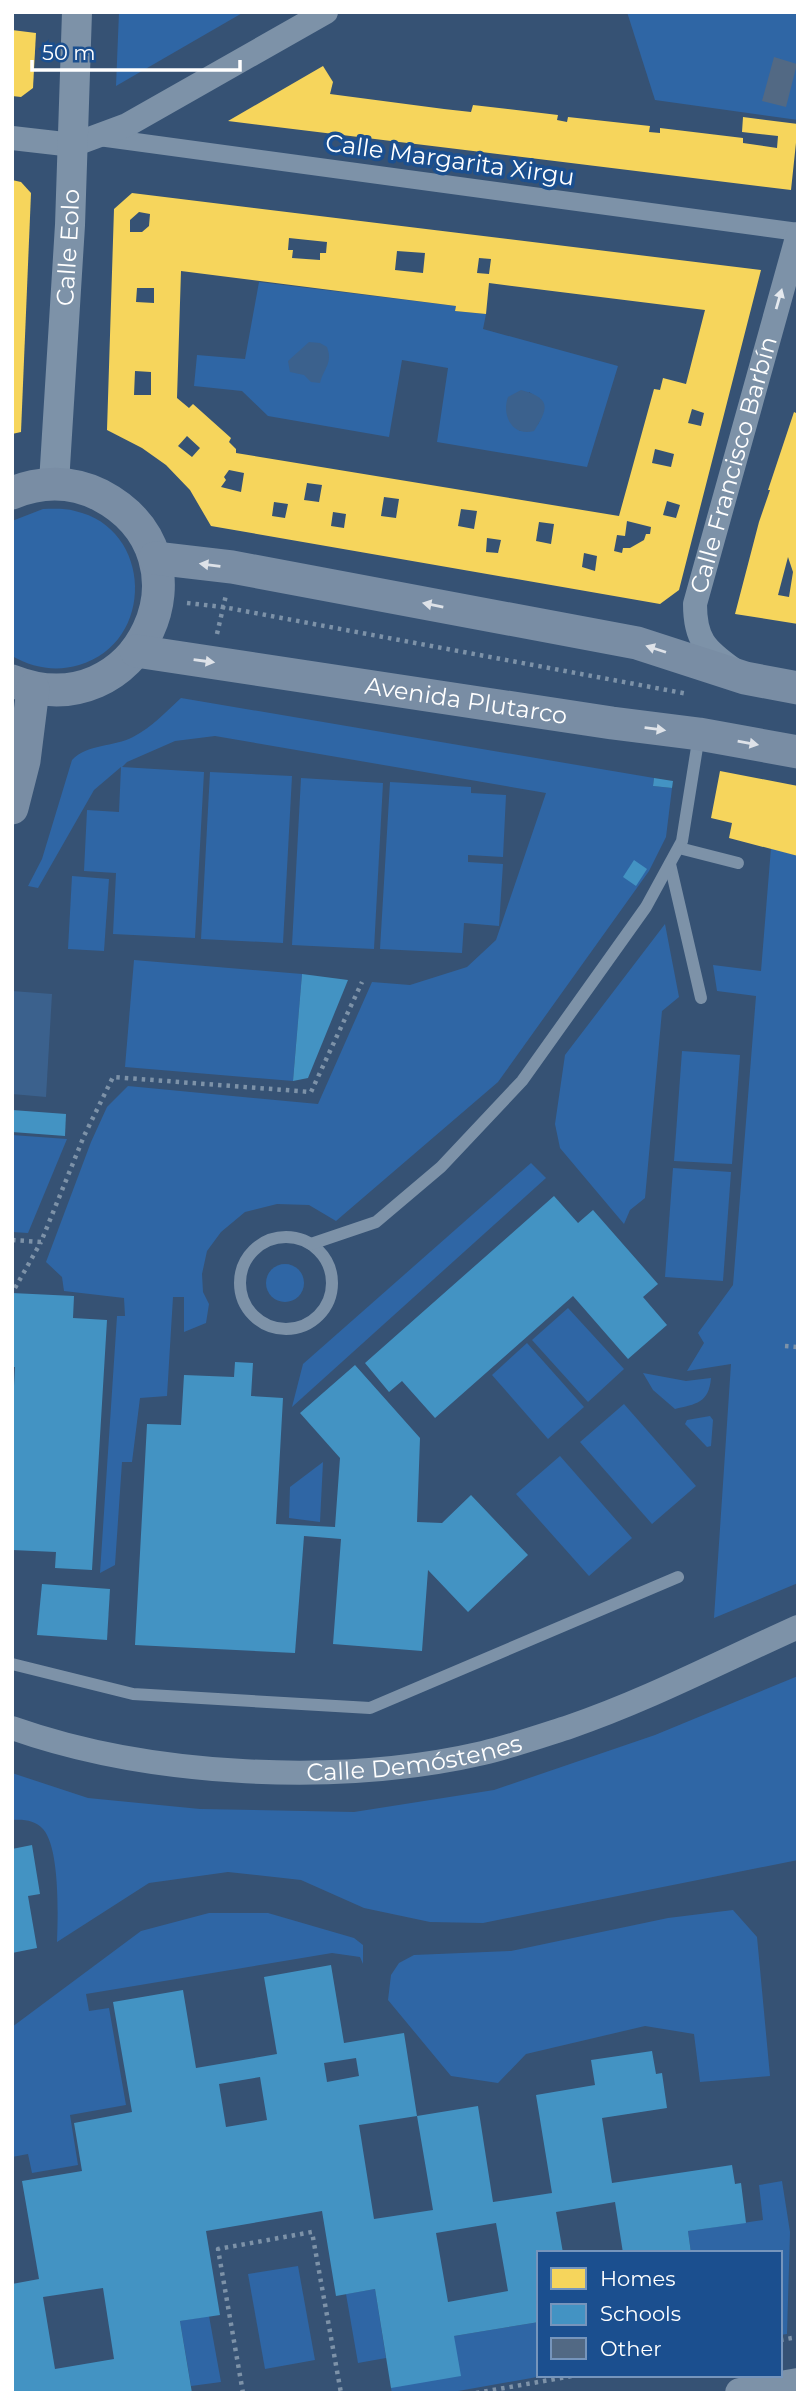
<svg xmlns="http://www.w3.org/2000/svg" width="810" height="2405" font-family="Montserrat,sans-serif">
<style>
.green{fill:#2f66a5;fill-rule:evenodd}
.water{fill:#3b618d}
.homes{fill:#f6d55c;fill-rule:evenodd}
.schools{fill:#4393c3;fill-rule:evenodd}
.building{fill:#526984}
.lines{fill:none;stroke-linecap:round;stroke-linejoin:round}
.path{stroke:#7d92a8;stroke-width:4.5;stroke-dasharray:3.5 5;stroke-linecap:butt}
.service{stroke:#7d92a8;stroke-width:12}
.pedestrian{stroke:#7d92a8;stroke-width:18}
.minor{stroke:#7d92a8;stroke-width:24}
.tertiary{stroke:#7d92a8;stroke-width:30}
.secondary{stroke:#798da4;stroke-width:33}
.oneway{fill:#e5e9ee}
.oneway2{fill:#dee2e8}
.labels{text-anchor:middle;stroke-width:7;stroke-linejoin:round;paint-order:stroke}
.street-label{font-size:24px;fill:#fff;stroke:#1b4f8f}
</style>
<rect width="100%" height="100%" fill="#365274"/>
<!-- green -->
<g class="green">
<path d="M 119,12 L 244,12 L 116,86 Z"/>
<path d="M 627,12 L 798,12 L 798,120 L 655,100 Z"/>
<path d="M 259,282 L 456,306 L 455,311 L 486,314 L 483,329 L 618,366 L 587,467 L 437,442 L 448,368 L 402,360 L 389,437 L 268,416 L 242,391 L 194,386 L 197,355 L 245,359 ZM 529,392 L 541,400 L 542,416 L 538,424 L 520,431 L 516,426 Z"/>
<path d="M 43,509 C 54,509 64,508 75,511 C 153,528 156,643 79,665 C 56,672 33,668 12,656 L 12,521 Z"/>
<path d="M 181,698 L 654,778 L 653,786 L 672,788 L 666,837 L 649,871 L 498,1082 L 336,1221 L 309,1205 L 277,1204 L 245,1212 L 221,1232 L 207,1251 L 202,1274 L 203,1292 L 209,1304 L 206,1323 L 184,1332 L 184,1297 L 173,1297 L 167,1396 L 140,1398 L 132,1462 L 122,1462 L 115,1565 L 100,1573 L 117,1316 L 125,1316 L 124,1298 L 64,1291 L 62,1277 L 46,1262 L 91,1142 L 107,1107 L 128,1086 L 318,1104 L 372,982 L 410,985 L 467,967 L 496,940 L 546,793 L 215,736 L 175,741 L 127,762 L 122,767 L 204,772 L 195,938 L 113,934 L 116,873 L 84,871 L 87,810 L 119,812 L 121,767 L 94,790 L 38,888 L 28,886 L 42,859 L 72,760 C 87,744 114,747 133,737 C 152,727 166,712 181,698 Z"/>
<path d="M 210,772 L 292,776 L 283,943 L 201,939 Z"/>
<path d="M 301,778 L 383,783 L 374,949 L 292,945 Z"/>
<path d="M 390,782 L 471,787 L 471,793 L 506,795 L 503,857 L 468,855 L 468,862 L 503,864 L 499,926 L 464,923 L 462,953 L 380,949 Z"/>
<path d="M 771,848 L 798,856 L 798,1583 L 714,1618 L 731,1364 L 687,1371 L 704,1343 L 698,1333 L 733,1285 L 756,996 L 717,991 L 713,965 L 761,971 Z"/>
<path d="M 72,876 L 109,879 L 104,951 L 68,949 Z"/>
<path d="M 665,924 L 679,997 L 662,1011 L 645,1198 L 630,1210 L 624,1224 L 560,1148 L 555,1124 L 565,1055 Z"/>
<path d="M 134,960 L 302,974 L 293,1081 L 125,1067 Z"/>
<path d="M 682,1051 L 740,1055 L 732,1164 L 674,1161 Z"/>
<path d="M 12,1135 L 67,1139 L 28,1233 L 12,1232 Z"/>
<path d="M 531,1163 L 546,1178 L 292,1407 L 303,1364 Z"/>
<path d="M 673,1168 L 731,1172 L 723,1281 L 665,1277 Z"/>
<circle cx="285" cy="1283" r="19"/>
<path d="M 568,1308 L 624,1369 L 588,1402 L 532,1340 Z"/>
<path d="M 527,1343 L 584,1407 L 548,1439 L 492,1375 Z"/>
<path d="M 643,1373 L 686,1381 L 711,1378 C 709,1403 696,1404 675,1409 L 653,1390 Z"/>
<path d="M 624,1404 L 696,1486 L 652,1524 L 580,1442 Z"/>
<path d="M 710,1416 L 713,1420 L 711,1446 L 707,1447 L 685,1424 L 687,1420 Z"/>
<path d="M 560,1456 L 632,1538 L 589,1576 L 516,1494 Z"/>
<path d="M 323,1462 L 320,1522 L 289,1518 L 290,1487 Z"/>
<path d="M 798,1676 L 798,1860 L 483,1923 L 430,1922 L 364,1908 L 301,1880 L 228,1872 L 149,1883 L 57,1942 C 58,1916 60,1848 43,1829 C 35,1820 23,1819 12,1820 L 12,1773 L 88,1798 L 200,1809 L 354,1812 L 494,1790 L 655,1735 Z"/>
<path d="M 733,1910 L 757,1937 L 770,2076 L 700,2082 L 694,2034 L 645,2026 L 526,2054 L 498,2083 L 451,2076 L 388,2000 L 391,1975 L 399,1963 L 414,1955 L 511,1951 L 668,1918 Z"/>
<path d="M 209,1913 L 268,1913 L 354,1938 L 363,1945 L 363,1964 L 360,1957 L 332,1953 L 86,1994 L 89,2011 L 109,2008 L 126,2105 L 70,2115 L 78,2165 L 32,2173 L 28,2154 L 12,2157 L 12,2027 L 141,1931 Z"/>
<path d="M 782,2181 L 790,2232 L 787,2334 L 780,2335 L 780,2253 L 691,2253 L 688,2231 L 763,2220 L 759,2185 Z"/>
<path d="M 298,2266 L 315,2360 L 265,2369 L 248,2274 Z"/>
<path d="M 375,2289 L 386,2358 L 358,2363 L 346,2294 Z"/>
<path d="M 209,2316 L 221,2382 L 191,2386 L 180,2321 Z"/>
<path d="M 539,2322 L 539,2375 L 548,2375 L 447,2393 L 392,2393 L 391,2388 L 454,2336 Z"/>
</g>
<!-- water -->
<g class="water">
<path d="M 309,342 L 320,343 L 327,347 C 333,363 324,368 320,383 L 311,382 L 304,375 L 290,372 L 288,361 Z"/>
<path d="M 521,390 C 551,398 549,408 534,431 C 513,437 501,416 508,397 Z"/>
<path d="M 12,991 L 52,994 L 46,1097 L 12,1094 Z"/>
</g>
<!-- homes -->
<g class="homes">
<path d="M 12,30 L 36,33 L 33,88 L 21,97 L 12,96 Z"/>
<path d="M 323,66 L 333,82 L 330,94 L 444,109 L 471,112 L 473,105 L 558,115 L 557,120 L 567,122 L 568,117 L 650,126 L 649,132 L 660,133 L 660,128 L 743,138 L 743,143 L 777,148 L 778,136 L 742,132 L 743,117 L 798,124 L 791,190 L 228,121 Z"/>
<path d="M 12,180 L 21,182 L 31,193 L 21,432 L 12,434 Z"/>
<path d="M 132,193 L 761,270 L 679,590 L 660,604 L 211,526 L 190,490 L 166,465 L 142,448 L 107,430 L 114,209 ZM 139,212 L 150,214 L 149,226 L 142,232 L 130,232 L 130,220 ZM 289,238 L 327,242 L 326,253 L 320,253 L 320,260 L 292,258 L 293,250 L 288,250 ZM 397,251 L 425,253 L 423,273 L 395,270 ZM 479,258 L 491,259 L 489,274 L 477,273 ZM 181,271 L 456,306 L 455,311 L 486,314 L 489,283 L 705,310 L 686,384 L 663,378 L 660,390 L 654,389 L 619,516 L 236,453 L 236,449 L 229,442 L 231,438 L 193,404 L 189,408 L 177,398 ZM 137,288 L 154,288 L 154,303 L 136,302 ZM 135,371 L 151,372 L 151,395 L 134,395 ZM 692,409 L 704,413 L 701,426 L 688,423 ZM 187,436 L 200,448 L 192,457 L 178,446 ZM 655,449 L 674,454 L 671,467 L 652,463 ZM 229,470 L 244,473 L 241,492 L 221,487 L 226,480 L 224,477 ZM 307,483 L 322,485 L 319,502 L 304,500 ZM 384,497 L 399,499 L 396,518 L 381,516 ZM 667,501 L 680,505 L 676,518 L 663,515 ZM 274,502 L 288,504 L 285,518 L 272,516 ZM 461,509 L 477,511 L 474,529 L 458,526 ZM 333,512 L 346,514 L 344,528 L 331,526 ZM 627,521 L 651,527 L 650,534 L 646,534 L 644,540 L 630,548 L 623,548 L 622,553 L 614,551 L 617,535 L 625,536 ZM 539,522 L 554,524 L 551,544 L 536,541 ZM 487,538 L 501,540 L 498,553 L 486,552 ZM 584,553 L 597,556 L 595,571 L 582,567 Z"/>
<path d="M 794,412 L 798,414 L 798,624 L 735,614 L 759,522 L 770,490 L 768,490 ZM 788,557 L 793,572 L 789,597 L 778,595 Z"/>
<path d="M 720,771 L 798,786 L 798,856 L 729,838 L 732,823 L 711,818 Z"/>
</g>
<!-- schools -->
<g class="schools">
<path d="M 654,778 L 673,781 L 672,788 L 653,786 Z"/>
<path d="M 634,860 L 647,869 L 636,886 L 623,877 Z"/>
<path d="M 302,974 L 348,980 L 308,1078 L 293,1081 Z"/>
<path d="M 12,1110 L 66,1114 L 65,1136 L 12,1132 Z"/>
<path d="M 554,1196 L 578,1223 L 593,1210 L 658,1284 L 643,1297 L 667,1325 L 628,1359 L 573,1296 L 435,1418 L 402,1381 L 389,1392 L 365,1363 Z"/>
<path d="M 12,1293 L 74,1296 L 73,1318 L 107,1320 L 92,1570 L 55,1568 L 56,1552 L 12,1550 L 12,1423 L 15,1367 L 12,1367 Z"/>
<path d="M 235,1362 L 253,1363 L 251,1396 L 283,1398 L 276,1524 L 335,1527 L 340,1458 L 300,1413 L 355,1365 L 420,1438 L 417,1522 L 442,1523 L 471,1495 L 528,1555 L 468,1612 L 428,1570 L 422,1651 L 333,1644 L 341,1539 L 304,1536 L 295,1653 L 135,1645 L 147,1424 L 181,1425 L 184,1375 L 234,1377 Z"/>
<path d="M 42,1584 L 110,1589 L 107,1640 L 37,1635 Z"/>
<path d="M 32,1845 L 40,1894 L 28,1896 L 37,1948 L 12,1953 L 12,1849 Z"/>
<path d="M 331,1965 L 344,2043 L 404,2033 L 417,2116 L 359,2125 L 374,2219 L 433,2210 L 417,2116 L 478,2106 L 493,2202 L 552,2193 L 536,2095 L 595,2085 L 591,2060 L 652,2051 L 656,2074 L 662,2073 L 667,2108 L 602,2118 L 612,2183 L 732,2165 L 735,2184 L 741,2183 L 746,2223 L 688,2231 L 691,2253 L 623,2253 L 615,2202 L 556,2212 L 563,2253 L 539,2253 L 539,2322 L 454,2336 L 461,2376 L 391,2388 L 375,2289 L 336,2296 L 322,2211 L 206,2231 L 220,2315 L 180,2321 L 192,2393 L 12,2393 L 12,2284 L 39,2279 L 22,2181 L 82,2171 L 74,2123 L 132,2112 L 113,2002 L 183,1990 L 196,2068 L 277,2054 L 264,1977 ZM 356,2058 L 359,2076 L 327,2082 L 324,2063 ZM 260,2077 L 267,2120 L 226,2127 L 219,2084 ZM 496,2223 L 508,2291 L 448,2302 L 436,2233 ZM 103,2288 L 114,2359 L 55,2369 L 43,2297 Z"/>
</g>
<!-- building -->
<path class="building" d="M 774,57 L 797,64 L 786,107 L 762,101 Z"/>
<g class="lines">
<!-- path -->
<g class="path">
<path d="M 187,603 L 223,607 L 688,694"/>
<path d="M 217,634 L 226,595"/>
<path d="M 12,1240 L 41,1242 L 84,1136 L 113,1077 L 311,1092 L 362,982"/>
<path d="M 15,1288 L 41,1242"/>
<path d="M 785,1346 L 798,1347"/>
<path d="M 780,2340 L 798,2337"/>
<path d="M 243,2393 L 218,2249 L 312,2232 L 341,2393"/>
<path d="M 476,2393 L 578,2375"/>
</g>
<!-- service -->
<g class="service">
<path d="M 679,848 L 738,863"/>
<path d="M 670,864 L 701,998"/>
<circle cx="286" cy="1283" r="46"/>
<path d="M 311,1244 L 376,1222 L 441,1167 L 522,1081 L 646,907 L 682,841 L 699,735"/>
<path d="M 12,1664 L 133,1694 L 370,1708 L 678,1577"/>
</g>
<!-- pedestrian -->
<path class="pedestrian" d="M 99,137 L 798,232"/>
<!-- minor -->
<g class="minor">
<path d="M 12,138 L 73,145 L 127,125 L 326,12"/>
<path id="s1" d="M 733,669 C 705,649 695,639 695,604 L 798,234"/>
<path id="s2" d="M 12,1728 C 151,1777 340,1786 483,1753 C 512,1746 541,1736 569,1727 C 648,1700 722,1661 798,1627"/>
</g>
<!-- tertiary -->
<g class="tertiary">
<path id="s3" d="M 54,483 L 70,225 L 77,12"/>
<path d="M 740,2393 L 798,2383"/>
</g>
<!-- secondary -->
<g class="secondary">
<path d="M 12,493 C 41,481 72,481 100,495 C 219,557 139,731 12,681"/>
<path d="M 155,558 L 232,567 L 637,643 L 745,678 L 798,688"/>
<path id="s4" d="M 136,651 L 612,723 L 699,734 L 798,752"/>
<path d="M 12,808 L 24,761 L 33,689"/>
</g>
</g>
<!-- one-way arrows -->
<defs><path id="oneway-solid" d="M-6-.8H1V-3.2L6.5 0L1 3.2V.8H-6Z" transform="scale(1.75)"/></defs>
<use class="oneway" href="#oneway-solid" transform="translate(779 299) rotate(-74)"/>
<g class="oneway2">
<use href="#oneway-solid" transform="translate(210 565) rotate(-173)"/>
<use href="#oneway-solid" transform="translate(433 605) rotate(-169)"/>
<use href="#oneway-solid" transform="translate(656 649) rotate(-162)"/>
<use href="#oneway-solid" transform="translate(204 661) rotate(8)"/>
<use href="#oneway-solid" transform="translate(655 729) rotate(7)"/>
<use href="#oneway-solid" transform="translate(748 743) rotate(10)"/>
</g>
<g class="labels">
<!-- street labels -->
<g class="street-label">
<text transform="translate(450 160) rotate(8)" y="8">Calle Margarita Xirgu</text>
<text dy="8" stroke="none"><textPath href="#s3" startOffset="236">Calle Eolo</textPath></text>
<text dy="8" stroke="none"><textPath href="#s1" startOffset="224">Calle Francisco Barbín</textPath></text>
<text dy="8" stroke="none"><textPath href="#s4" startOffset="334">Avenida Plutarco</textPath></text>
<text dy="8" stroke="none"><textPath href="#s2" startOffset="408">Calle Demóstenes</textPath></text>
</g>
</g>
<!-- border -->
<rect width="810" height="2405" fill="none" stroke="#ffffff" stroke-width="28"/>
<!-- legend -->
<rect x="537" y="2251" width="245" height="126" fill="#1b4f8f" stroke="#7695bc" stroke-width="2"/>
<rect x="551" y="2268" width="35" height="21" fill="#f6d55c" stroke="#7695bc" stroke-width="2"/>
<text x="600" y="2286" font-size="21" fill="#ffffff">Homes</text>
<rect x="551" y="2304" width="35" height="21" fill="#4393c3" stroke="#7695bc" stroke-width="2"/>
<text x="600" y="2321" font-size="21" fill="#ffffff">Schools</text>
<rect x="551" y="2338" width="35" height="21" fill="#526984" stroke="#7695bc" stroke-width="2"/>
<text x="600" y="2356" font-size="21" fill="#ffffff">Other</text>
<!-- scale -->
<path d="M32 60v10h208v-10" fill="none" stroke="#ffffff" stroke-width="3.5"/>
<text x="42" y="60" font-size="21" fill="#ffffff" stroke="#1b4f8f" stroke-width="5" paint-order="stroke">50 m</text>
</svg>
